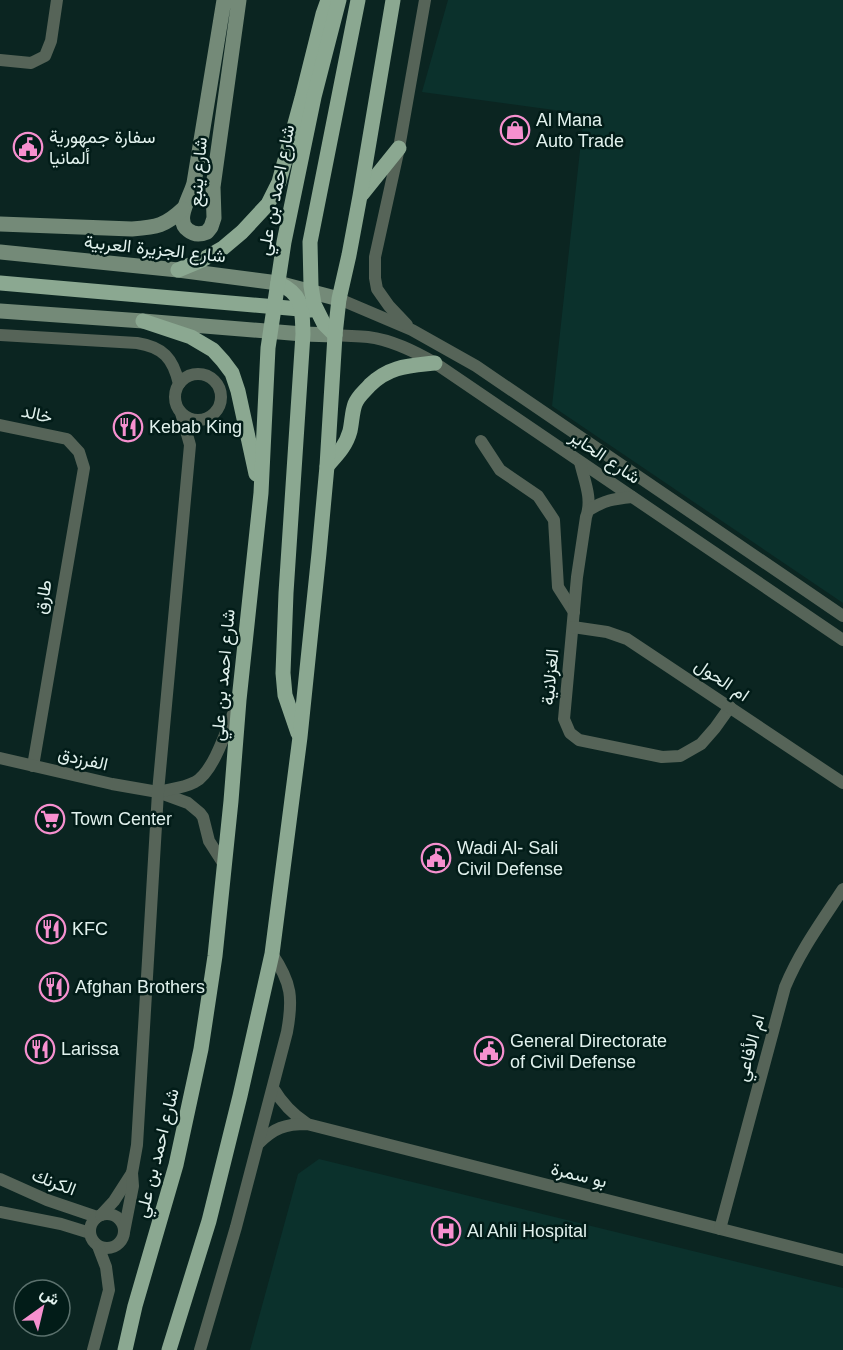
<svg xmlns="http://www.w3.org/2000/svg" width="843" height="1350" font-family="Arial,Vazirmatn,sans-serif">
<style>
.built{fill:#0b312c}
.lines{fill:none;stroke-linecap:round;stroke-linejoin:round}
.street{stroke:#566458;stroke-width:12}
.secondary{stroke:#748a78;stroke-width:15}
.primary{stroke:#8ba891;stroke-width:15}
.labels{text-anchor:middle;stroke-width:5;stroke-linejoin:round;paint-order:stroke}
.poi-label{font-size:18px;fill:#e1f1ed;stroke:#021c18;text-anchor:start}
.street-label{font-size:18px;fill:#e1f1ed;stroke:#021c18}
</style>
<rect width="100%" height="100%" fill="#0b2521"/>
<!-- built -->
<g class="built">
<path d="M 448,0 L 843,0 L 843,603 L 552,406 L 584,114 L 422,92 Z"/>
<path d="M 319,1159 L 843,1288 L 843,1350 L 250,1350 L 298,1174 Z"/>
</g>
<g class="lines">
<!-- street -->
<g class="street">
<path d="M 0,60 L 31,63 L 45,56 L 51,41 L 57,0"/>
<path d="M 339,299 L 412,330 L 476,366 L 843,616"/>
<path d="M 407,325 L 389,306 L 377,289 L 375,278 L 375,257 L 399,148 L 425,0"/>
<path d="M 0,335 L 137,343 C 163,347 173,358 179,384"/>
<path d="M 335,335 C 346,336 357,336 368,337 C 392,340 414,351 435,363 L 843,640"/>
<circle cx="198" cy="397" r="23"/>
<path d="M 0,425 L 67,439 L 79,452 L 84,468 L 33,766"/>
<path d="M 481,441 L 500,470 L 538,496 L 554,520 L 558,587 L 574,612"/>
<path d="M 580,462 C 584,480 593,499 586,517 L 577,577 L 564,719 L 570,733 L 579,740 L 662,757 L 680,756 L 701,744 L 715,728 L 730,707"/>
<path d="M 589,510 C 605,500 613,499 632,497"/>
<path d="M 573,627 L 607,632 L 627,639 L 843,783"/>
<path d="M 0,758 L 112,784 L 158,792 L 188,803 L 200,813 L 203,817 L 209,841 L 225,866"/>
<path d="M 158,792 C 170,789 184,788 195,782 C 213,773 227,729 235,709"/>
<path d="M 273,1088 C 282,1103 291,1113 306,1123"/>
<path d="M 259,1143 C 274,1128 285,1124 307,1124 L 843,1260"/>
<path d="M 0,1179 L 47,1200 L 97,1217"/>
<path d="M 0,1212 L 61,1224 L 90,1233"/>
<circle cx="107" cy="1231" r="17"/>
<path d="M 101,1215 L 114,1201 L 132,1173"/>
<path d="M 720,1229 L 785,987 C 800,951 822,921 843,889"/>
<path d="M 124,1232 L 133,1186 L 132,1173 L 137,1145 L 158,792 L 190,445 L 181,413"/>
<path d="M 93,1350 L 109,1290 L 106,1267 L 98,1246"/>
<path d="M 200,1350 L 236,1227 L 287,1032 C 293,999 292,983 272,954"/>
</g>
<!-- secondary -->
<g class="secondary">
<path d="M 224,0 L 194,183 C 191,196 174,220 188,230 C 194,235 200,235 207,232 L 211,227 L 214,218 L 213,187 L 239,0"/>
<path d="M 0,224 L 132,229 C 157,227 165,226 183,209"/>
<path d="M 0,252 L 178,270 L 278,283 L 339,299"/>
<path d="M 0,311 L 143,321 L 303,334 L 335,335"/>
</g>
<!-- primary -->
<g class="primary">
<path d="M 362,194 L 399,148"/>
<path d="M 178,270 L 202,260 L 223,248 L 242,232 L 268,204 L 279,182 L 302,98 L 323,14 L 328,0"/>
<path d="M 0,283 L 311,310"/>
<path d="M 278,283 C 304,295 302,309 303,334 L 286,593 L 283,673 L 285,695 L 298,733"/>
<path d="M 143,321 L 191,337 L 213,350 L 223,361 L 232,373 L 238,391 L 256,474"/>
<path d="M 335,335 L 324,324 L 314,304 L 311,286 L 310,242 L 358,0"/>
<path d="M 327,466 C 337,455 346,446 350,431 C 352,422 352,412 355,404 C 358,396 365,391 370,385 C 390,366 408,366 435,363"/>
<path d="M 125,1350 L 135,1306 L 176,1165 L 201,1049 L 215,956 L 231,801 L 239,700 L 261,493 L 268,348 L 284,242 L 314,97 L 339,0"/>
<path d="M 169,1350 L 209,1221 L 240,1096 L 272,954 L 300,737 L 319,553 L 327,466 L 335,335 L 339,299 L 349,255 L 360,196 L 393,0"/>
</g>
</g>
<!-- icons -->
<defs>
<g id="shop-ring" transform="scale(1.5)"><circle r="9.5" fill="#021c18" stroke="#f690cf" stroke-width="1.5"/><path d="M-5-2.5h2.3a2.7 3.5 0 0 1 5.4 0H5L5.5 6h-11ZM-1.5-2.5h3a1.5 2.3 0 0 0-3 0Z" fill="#f690cf"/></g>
<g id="civic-ring" transform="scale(1.5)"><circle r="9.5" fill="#021c18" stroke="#f690cf" stroke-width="1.5"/><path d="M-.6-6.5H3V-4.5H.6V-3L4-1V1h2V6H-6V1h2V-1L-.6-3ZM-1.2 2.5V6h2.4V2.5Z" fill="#f690cf"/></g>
<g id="restaurant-ring" transform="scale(1.5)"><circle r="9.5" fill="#021c18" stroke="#f690cf" stroke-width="1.5"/><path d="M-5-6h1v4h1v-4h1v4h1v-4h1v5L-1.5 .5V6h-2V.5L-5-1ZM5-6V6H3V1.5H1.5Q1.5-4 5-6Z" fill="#f690cf"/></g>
<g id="supermarket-ring" transform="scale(1.5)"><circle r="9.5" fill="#021c18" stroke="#f690cf" stroke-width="1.5"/><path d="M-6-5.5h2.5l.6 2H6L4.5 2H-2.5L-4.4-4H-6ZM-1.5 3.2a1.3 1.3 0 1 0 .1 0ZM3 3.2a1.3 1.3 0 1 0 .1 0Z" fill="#f690cf"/></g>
<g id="hospital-ring" transform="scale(1.5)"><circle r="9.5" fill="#021c18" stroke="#f690cf" stroke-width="1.5"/><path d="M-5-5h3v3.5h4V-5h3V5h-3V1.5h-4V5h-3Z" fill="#f690cf"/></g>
</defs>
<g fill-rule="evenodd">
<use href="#shop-ring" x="515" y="130"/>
<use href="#civic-ring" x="28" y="147"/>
<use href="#restaurant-ring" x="128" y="427"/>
<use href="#supermarket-ring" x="50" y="819"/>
<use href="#civic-ring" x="436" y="858"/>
<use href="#restaurant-ring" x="51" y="929"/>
<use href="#restaurant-ring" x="54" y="987"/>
<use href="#restaurant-ring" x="40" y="1049"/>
<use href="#civic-ring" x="489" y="1051"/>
<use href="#hospital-ring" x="446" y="1231"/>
</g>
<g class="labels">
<!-- poi labels -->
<g class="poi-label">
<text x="536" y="126">Al Mana<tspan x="536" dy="21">Auto Trade</tspan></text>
<text x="49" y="143">سفارة جمهورية<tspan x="49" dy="21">ألمانيا</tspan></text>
<text x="149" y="433">Kebab King</text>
<text x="71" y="825">Town Center</text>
<text x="457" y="854">Wadi Al- Sali<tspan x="457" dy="21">Civil Defense</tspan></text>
<text x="72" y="935">KFC</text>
<text x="75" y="993">Afghan Brothers</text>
<text x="510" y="1047">General Directorate<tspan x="510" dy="21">of Civil Defense</tspan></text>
<text x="61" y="1055">Larissa</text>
<text x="467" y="1237">Al Ahli Hospital</text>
</g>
<!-- street labels -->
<g class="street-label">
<text transform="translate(198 172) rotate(-85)" y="6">شارع ينبع</text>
<text transform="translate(276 190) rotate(-79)" y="6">شارع احمد بن علي</text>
<text transform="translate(155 249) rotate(6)" y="6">شارع الجزيرة العربية</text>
<text transform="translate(37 414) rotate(12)" y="6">خالد</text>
<text transform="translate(605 457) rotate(34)" y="6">شارع الحاير</text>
<text transform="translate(43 597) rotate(-80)" y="6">طارق</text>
<text transform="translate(223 675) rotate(-85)" y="6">شارع احمد بن علي</text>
<text transform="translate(550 677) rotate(-85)" y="6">الغزلانية</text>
<text transform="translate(722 680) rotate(34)" y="6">ام الحول</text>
<text transform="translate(83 759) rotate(13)" y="6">الفرزدق</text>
<text transform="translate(750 1048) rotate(-75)" y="6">ام الأفاعي</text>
<text transform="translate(157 1153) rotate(-76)" y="6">شارع احمد بن علي</text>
<text transform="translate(579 1175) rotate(14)" y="6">بو سمرة</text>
<text transform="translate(54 1182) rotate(21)" y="6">الكرنك</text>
</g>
</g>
<!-- north arrow -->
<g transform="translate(42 1308) rotate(34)"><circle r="28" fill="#021c18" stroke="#5b716d" stroke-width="1.5"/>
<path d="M0-4.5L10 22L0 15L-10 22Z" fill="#f690cf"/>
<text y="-9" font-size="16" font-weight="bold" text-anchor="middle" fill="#e1f1ed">ش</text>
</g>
</svg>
